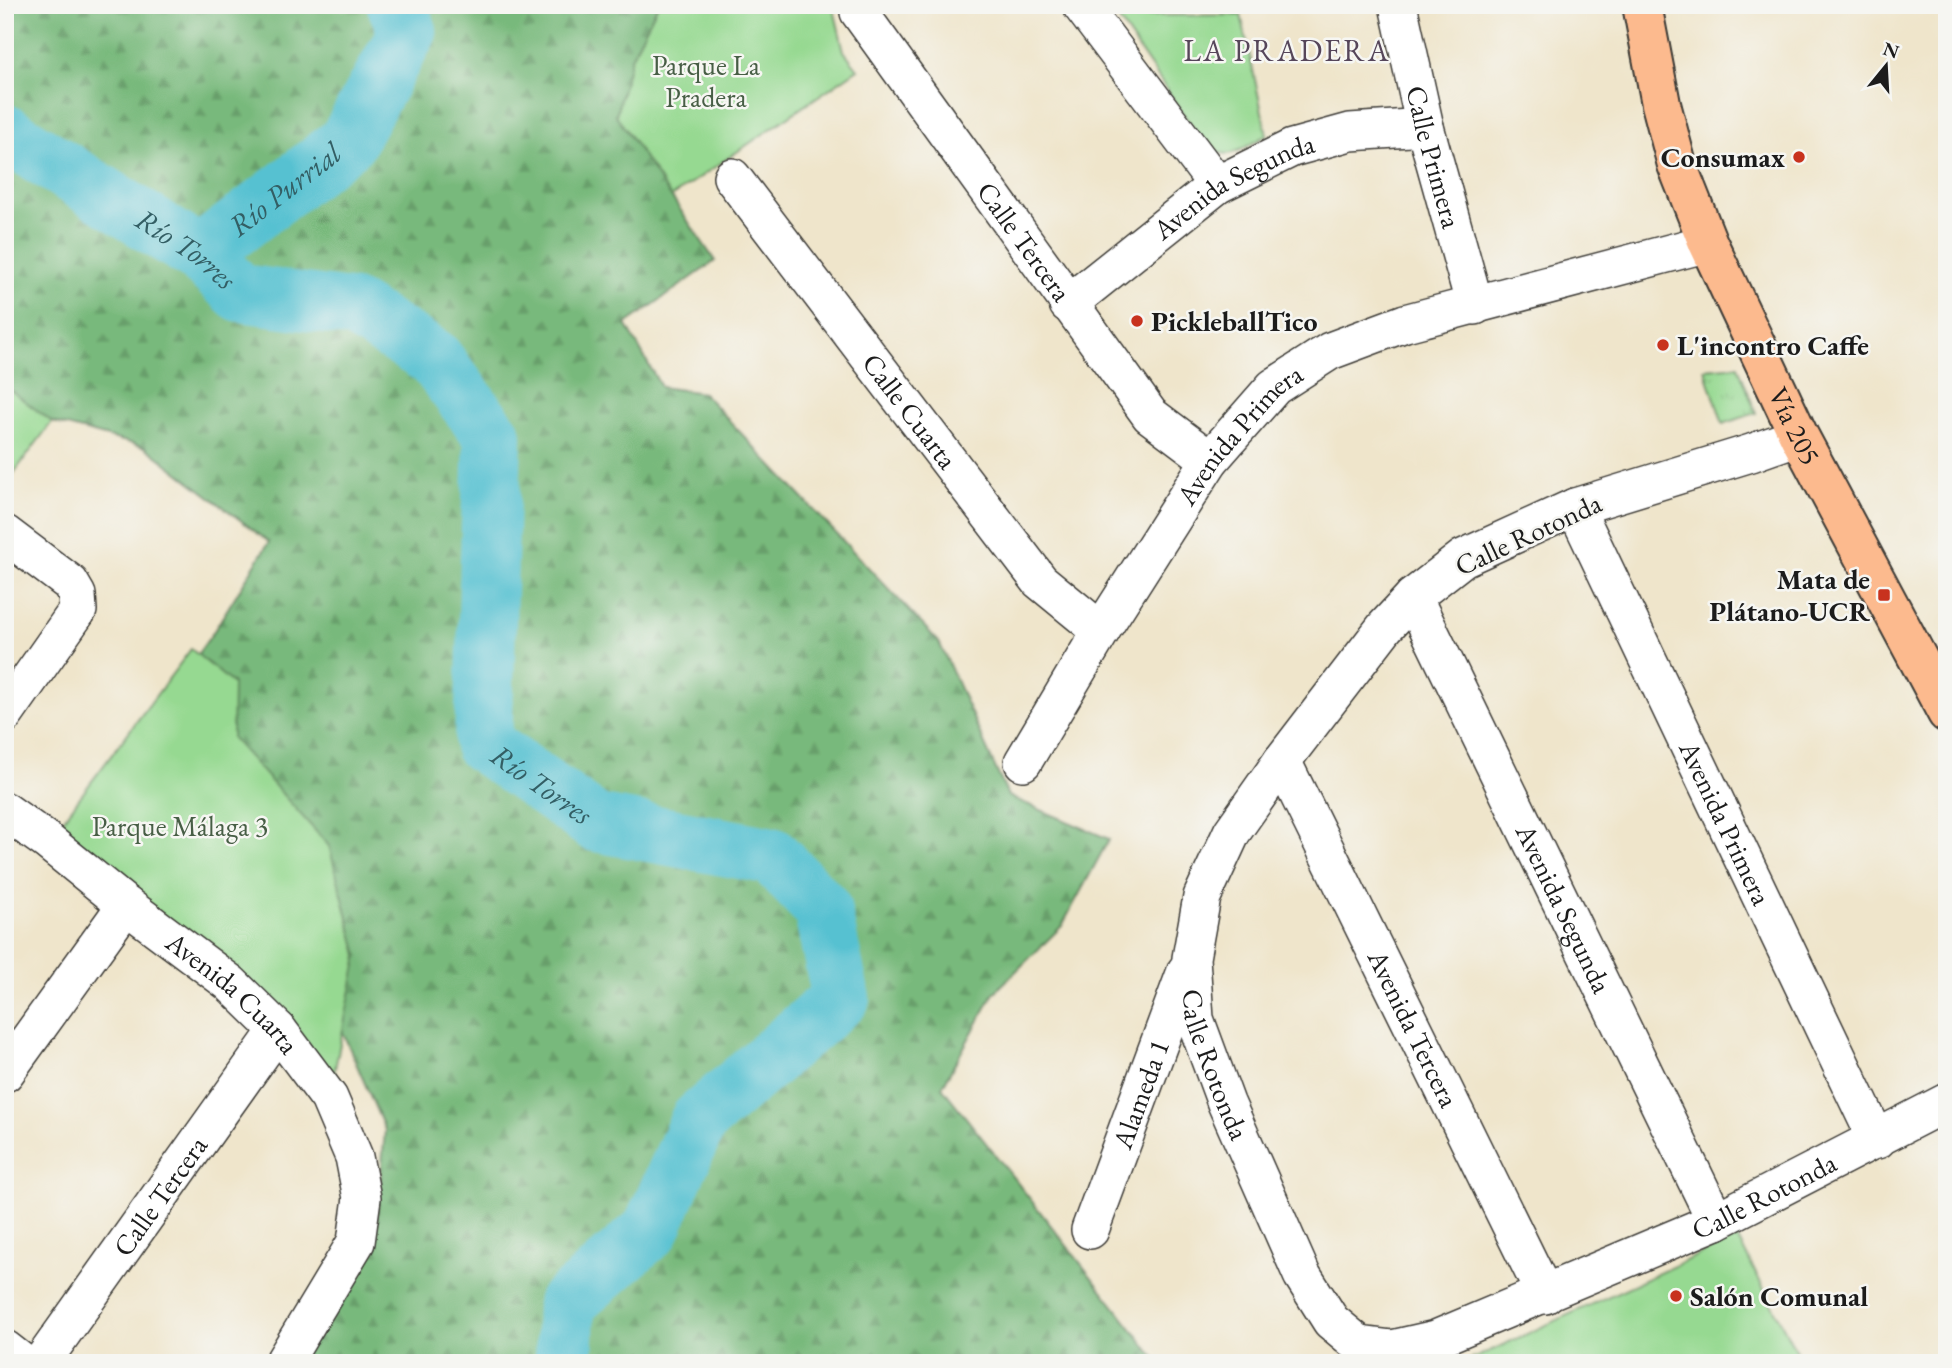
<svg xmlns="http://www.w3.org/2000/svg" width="1952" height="1368" font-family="'EB Garamond',serif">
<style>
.grass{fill:url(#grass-tufts);stroke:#597a56;stroke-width:2}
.forest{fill:url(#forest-firs);stroke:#4a6a4c;stroke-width:2}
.park{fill:#96d991;stroke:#597a56;stroke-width:2}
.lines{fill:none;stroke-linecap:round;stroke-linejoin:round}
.river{stroke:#56c1d1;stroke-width:58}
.minor-casing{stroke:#3c3a36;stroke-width:40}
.major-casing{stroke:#3c3a36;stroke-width:42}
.minor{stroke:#fff;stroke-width:37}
.major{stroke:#fcba8e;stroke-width:38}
.poi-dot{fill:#c8321e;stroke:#f6f6f2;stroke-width:2.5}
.labels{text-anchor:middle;stroke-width:5;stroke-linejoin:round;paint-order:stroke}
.park-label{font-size:28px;fill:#475e45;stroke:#f6f6f2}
.street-label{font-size:28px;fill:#1c1c1c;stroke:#f6f6f2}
.poi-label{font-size:28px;font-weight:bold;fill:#1c1c1c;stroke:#f6f6f2;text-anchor:start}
.neighbourhood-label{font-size:30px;letter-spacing:2px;fill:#56465a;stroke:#f6f6f2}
.water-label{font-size:30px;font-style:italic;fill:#335e64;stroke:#f6f6f2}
</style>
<defs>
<pattern id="grass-tufts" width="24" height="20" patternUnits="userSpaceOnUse" patternTransform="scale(1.75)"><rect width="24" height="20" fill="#96d991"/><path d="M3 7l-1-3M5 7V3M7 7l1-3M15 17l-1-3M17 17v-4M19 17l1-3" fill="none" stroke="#81ba7c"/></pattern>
<pattern id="forest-firs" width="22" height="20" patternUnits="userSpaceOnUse" patternTransform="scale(1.75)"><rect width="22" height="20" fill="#78b97b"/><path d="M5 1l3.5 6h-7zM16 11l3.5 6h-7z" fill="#679e6a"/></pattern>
</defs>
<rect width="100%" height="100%" fill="#f6f6f2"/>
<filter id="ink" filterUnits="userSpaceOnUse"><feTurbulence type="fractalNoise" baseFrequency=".0143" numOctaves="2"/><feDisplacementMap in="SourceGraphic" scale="14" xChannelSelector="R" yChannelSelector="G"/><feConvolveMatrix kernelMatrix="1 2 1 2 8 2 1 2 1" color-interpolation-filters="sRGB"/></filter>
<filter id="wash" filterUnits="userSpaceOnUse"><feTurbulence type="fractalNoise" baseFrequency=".00686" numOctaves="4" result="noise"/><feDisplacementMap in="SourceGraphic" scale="28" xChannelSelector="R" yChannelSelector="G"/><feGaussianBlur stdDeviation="1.57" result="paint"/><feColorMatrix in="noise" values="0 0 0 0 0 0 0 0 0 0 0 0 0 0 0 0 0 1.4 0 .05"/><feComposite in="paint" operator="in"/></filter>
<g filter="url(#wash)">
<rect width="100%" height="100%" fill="#efe5cb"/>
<!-- grass -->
<path class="grass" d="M 1738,366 L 1756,413 L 1723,424 L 1705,369 Z"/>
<!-- forest -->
<path class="forest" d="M 5,5 L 658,5 L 631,58 L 616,115 L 715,261 L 626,324 L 661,387 L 703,393 L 939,642 L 1008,796 L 1109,839 L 1062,926 L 994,993 L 942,1087 L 1159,1363 L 299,1363 L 375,1241 L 385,1130 L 317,973 L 108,778 L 212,634 L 269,542 L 145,447 L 52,422 L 5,442 Z"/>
<!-- park -->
<g class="park">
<path d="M 658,5 L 833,5 L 844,51 L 858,69 L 671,197 L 616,115 L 631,58 Z"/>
<path d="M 1241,15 L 1267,135 C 1240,149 1227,166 1202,141 L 1116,16 Z"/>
<path d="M 5,386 L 52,422 L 5,485 Z"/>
<path d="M 191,649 L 233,684 L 232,738 L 329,846 L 358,955 L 329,1098 L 278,1030 L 47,841 Z"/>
<path d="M 1737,1237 L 1802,1363 L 1462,1363 L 1466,1362 Z"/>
</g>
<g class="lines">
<!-- river -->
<g class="river">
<path id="s1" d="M 5,133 L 200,255 L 241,293 L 355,309 L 434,358 L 493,436 L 483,744 L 596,823 L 772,856 L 822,908 L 841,998 L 699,1120 L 651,1230 L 566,1304 L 564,1363"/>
<path id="s2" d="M 200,255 L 347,142 L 408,31 L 396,5"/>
</g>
</g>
</g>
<g filter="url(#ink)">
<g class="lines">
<!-- minor casing -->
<g class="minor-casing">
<g id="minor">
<path id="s3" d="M 859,5 L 859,12 L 1150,415 L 1210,460"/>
<path d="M 1081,5 L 1217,185"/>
<path id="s4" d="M 1398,5 L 1425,127 L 1475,306"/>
<path id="s5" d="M 732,177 L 1040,581 L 1101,631"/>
<path id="s6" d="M 1068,304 L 1217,185 L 1292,148 L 1350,132 L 1425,127"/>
<path id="s7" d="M 1799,436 L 1751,453 L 1575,507 L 1463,558 L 1413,597 L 1385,627 L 1282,761 L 1232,832 L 1202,897 L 1191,958 L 1195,1019 L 1226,1103 L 1302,1275 L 1331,1321 L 1360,1345 L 1392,1349 L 1436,1339 L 1716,1221 L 1947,1102"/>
<path id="s8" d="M 1575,507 L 1877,1140"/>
<path d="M 5,534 L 70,583 L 77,595 L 78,610 L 5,714"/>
<path id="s9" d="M 1413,597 L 1716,1221"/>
<path id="s10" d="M 1282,761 L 1545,1295"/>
<path id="s11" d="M 1023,762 L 1101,631 L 1210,460 L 1274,387 L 1330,351 L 1405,323 L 1708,243"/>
<path id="s12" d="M 5,811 L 47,841 L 126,905 L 230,983 L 278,1030 L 329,1098 L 354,1157 L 362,1198 L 356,1242 L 283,1363"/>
<path d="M 5,1073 L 126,905"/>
<path id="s13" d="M 1090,1230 L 1186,971"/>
<path d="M 5,1349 L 23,1363"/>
<path id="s14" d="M 41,1363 L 278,1030"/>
</g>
</g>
<!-- major casing -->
<g class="major-casing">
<g id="major">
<path id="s15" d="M 1642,5 L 1661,104 L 1677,165 L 1708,243 L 1799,436 L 1947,713"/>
</g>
</g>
<!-- minor -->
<use href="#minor" class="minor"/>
<!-- major -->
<use href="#major" class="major"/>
</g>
</g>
<!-- markers -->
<g class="poi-dot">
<circle cx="1799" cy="157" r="7"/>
<circle cx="1137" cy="321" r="7"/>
<circle cx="1663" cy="345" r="7"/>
<rect x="1877" y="588" width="14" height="14" rx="3.5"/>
<circle cx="1676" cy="1296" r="7"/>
</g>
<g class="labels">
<!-- park labels -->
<g class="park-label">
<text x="706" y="75">Parque La<tspan x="706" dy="32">Pradera</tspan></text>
<text x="180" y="836">Parque Málaga 3</text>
</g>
<!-- street labels -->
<g class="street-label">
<text dy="10" stroke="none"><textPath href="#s4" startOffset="156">Calle Primera</textPath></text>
<text dy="10" stroke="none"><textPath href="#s6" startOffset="205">Avenida Segunda</textPath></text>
<text dy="10" stroke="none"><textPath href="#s3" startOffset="290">Calle Tercera</textPath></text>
<text dy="10" stroke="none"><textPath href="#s5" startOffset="294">Calle Cuarta</textPath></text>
<text dy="10" stroke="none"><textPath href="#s15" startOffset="450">Vía 205</textPath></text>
<text dy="10" stroke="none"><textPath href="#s11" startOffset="394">Avenida Primera</textPath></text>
<text transform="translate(1528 534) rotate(-25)" y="10">Calle Rotonda</text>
<text dy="10" stroke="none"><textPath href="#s8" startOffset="350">Avenida Primera</textPath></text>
<text dy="10" stroke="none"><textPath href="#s9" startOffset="346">Avenida Segunda</textPath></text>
<text dy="10" stroke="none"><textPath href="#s12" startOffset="292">Avenida Cuarta</textPath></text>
<text dy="10" stroke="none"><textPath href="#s10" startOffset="298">Avenida Tercera</textPath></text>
<text dy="10" stroke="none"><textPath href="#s7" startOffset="962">Calle Rotonda</textPath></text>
<text dy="10" stroke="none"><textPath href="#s13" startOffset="145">Alameda 1</textPath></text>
<text dy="10" stroke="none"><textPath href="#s7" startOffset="1718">Calle Rotonda</textPath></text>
<text dy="10" stroke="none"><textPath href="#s14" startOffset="205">Calle Tercera</textPath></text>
</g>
<!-- poi labels -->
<g class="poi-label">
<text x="1785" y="167" text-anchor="end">Consumax</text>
<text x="1151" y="331">PickleballTico</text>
<text x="1677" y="355">L'incontro Caffe</text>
<text x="1870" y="589" text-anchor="end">Mata de<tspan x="1870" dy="32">Plátano-UCR</tspan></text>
<text x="1690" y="1306">Salón Comunal</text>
</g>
<!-- neighbourhood labels -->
<g class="neighbourhood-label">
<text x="1287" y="61">LA PRADERA</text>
</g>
<!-- water labels -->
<g class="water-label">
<text dy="10" stroke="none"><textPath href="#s2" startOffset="107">Río Purrial</textPath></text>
<text dy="10" stroke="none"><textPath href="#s1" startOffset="215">Río Torres</textPath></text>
<text dy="10" stroke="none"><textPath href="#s1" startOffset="971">Río Torres</textPath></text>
</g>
</g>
<!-- margin -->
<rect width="1952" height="1368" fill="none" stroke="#f6f6f2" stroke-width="28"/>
<!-- north arrow -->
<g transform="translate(1886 66) rotate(18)" stroke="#f6f6f2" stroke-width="5" paint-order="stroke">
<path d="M0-5L12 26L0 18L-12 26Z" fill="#1c1c1c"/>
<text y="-10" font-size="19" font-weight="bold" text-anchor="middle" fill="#1c1c1c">N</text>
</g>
</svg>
